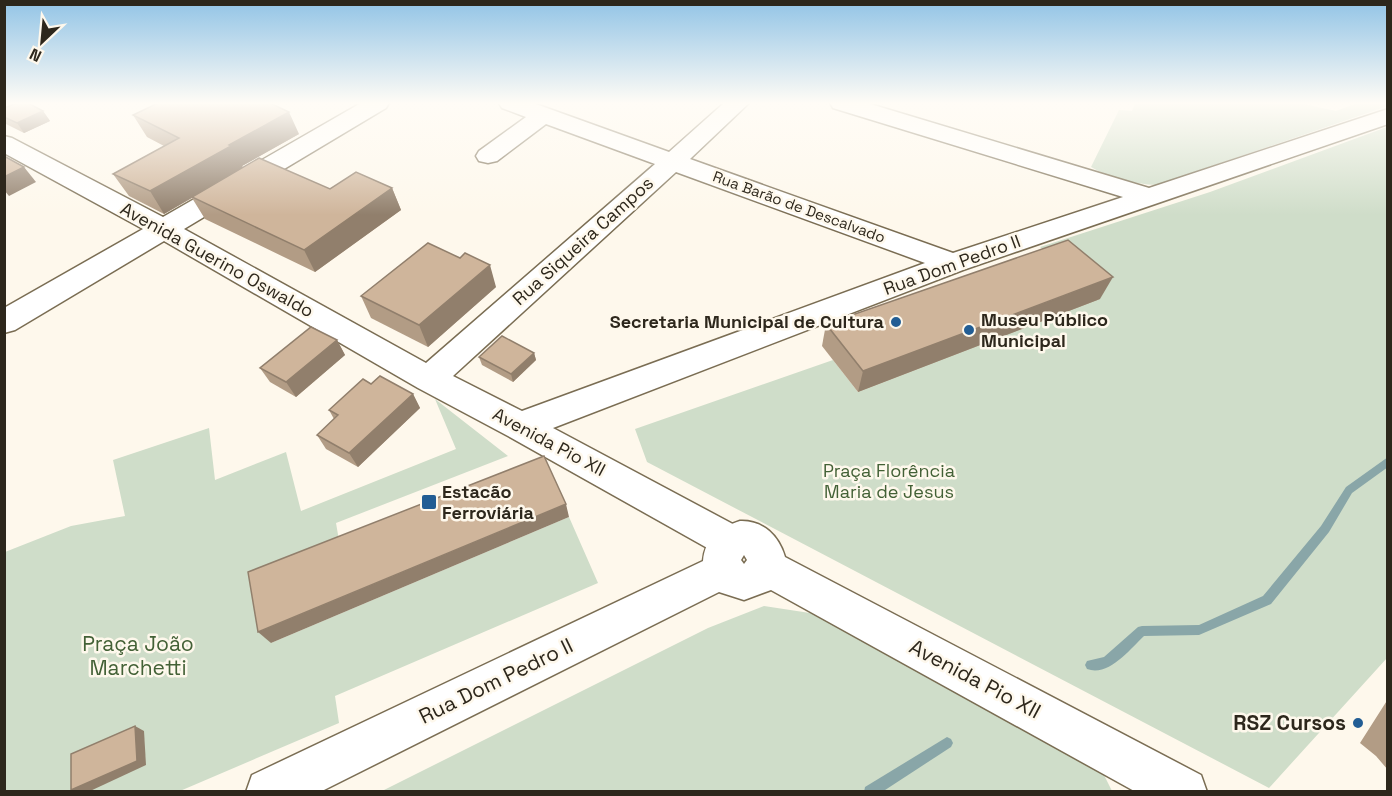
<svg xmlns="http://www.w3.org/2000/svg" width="1392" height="796" font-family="'Space Grotesk',sans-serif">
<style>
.green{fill:#cfddc9}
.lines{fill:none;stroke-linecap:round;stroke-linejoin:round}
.stream{fill:#89a6a8;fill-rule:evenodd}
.minor-casing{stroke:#7a6d53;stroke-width:3}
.major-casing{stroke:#7a6d53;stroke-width:3}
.minor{fill:#fff;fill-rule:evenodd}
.major{fill:#fff;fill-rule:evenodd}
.wall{fill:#b29c85}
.shaded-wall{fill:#917f6c}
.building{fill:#cfb59b;stroke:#917f6c;stroke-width:1.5}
.poi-dot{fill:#225d94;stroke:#fef8ec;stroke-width:2}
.labels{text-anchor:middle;stroke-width:5;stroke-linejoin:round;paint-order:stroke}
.far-street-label{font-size:15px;fill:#2d271c;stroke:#fef8ec}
.street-label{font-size:18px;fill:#2d271c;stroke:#fef8ec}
.poi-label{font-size:18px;font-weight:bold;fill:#2d271c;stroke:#fef8ec;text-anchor:start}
.park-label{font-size:18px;fill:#436136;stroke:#fef8ec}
.near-park-label{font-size:21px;fill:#436136;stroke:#fef8ec}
.near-street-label{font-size:21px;fill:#2d271c;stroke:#fef8ec}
.near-poi-label{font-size:21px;font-weight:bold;fill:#2d271c;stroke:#fef8ec;text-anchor:end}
</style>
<rect width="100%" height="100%" fill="#fef8ec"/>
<!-- green -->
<g class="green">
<path d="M 1135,103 L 1299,103 L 1336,111 L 1357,103 L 1387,103 L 1388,106 L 1156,185 C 1135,184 1110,178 1091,167 L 1119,110 L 1132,111 Z"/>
<path d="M 1387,127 L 1387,658 L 1269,788 L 647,462 L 635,429 L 833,360 L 858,392 L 1099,299 L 1040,247 L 1210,192 Z"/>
<path d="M 435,399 L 508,456 L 336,523 L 341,552 L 271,643 L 569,517 L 598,583 L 335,696 L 339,723 L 180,791 L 5,792 L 5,552 L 71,526 L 125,516 L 113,460 L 209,428 L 215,480 L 286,452 L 301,511 L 456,449 Z"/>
<path d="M 764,606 L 823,615 L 1102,771 L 1112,791 L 380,792 L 708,628 Z"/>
</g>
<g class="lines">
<!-- stream -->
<g class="stream">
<path d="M 1388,457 L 1388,467 L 1352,493 L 1329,532 L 1271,604 L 1199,635 L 1144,636 C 1130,649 1109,677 1087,669 L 1085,665 L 1087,661 L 1104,657 L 1138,627 L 1142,626 L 1199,625 L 1263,596 L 1321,526 L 1346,487 Z"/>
<path d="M 947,737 L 951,739 L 953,743 L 951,747 L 882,792 L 864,792 L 865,787 Z"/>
</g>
<!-- minor casing -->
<g class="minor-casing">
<path id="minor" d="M 361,103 L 389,103 L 386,108 L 184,229 L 426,363 L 655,164 L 546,124 L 497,161 L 488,163 L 479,161 L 476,156 L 479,151 L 526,117 L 502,108 L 499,103 L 533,103 L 669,152 L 724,103 L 749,103 L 690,159 L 953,253 L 1123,197 L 833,108 L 830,103 L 867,103 L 1149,188 L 1388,109 L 1388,124 L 963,270 L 553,428 L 744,530 L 750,542 L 744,554 L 731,559 L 718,554 L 508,436 L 418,388 L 164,241 L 15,330 L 4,333 L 4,308 L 143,229 L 4,153 L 4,136 L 12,138 L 163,217 ZM 676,172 L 925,263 L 522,411 L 453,376 Z"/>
</g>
<!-- major casing -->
<g class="major-casing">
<path id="major" d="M 740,521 C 763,520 779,536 785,557 L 1201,775 L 1207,792 L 1136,792 L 771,590 L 744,600 L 719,592 L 320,792 L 246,792 L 252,775 L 703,561 C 705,538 719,528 740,521 ZM 744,555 L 747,560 L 744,564 L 741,560 Z"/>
</g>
<!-- minor -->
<use href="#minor" class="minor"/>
<!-- major -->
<use href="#major" class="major"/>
</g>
<!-- wall -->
<g class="wall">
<path d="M 4,108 L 43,111 L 50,121 L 24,133 L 4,123 Z"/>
<path d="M 133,115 L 299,134 L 242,166 L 243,167 L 330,189 L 392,188 L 401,210 L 315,272 L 205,219 L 192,198 L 164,214 L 129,196 L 113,174 L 164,146 L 147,137 Z"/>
<path d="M 496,287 L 428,347 L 371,318 L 361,296 Z"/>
<path d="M 1100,299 L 858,392 L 822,346 L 826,324 Z"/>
<path d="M 337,340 L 345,355 L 296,397 L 270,382 L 260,368 Z"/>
<path d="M 534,353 L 536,360 L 513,382 L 482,365 L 479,357 Z"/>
<path d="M 371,384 L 413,394 L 420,408 L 358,467 L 326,449 L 317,435 L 334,419 L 329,410 Z"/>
<path d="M 1388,699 L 1388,770 L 1376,756 L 1360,743 Z"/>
</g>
<!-- shaded-wall -->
<g class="shaded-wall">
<path d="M 43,111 L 50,121 L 24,133 L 17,123 Z"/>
<path d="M 289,112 L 299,134 L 242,166 L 243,168 L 164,214 L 150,191 L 229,145 Z"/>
<path d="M 24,167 L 36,182 L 9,196 L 4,190 L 4,177 Z"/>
<path d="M 392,188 L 401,210 L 315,272 L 304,250 Z"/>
<path d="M 490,265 L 496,287 L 428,347 L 419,325 Z"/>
<path d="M 1113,277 L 1100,299 L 858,392 L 863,371 Z"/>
<path d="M 337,340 L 345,355 L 296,397 L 286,382 Z"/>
<path d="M 534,353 L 536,360 L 513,382 L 511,374 Z"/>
<path d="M 413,394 L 420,408 L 358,467 L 349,453 Z"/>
<path d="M 566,504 L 569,517 L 271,643 L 258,632 Z"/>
<path d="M 135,726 L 144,731 L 146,765 L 88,792 L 74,792 L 71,790 Z"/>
</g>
<!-- building -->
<g class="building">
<path d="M 17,103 L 28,103 L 43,111 L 17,123 L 4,117 L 4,108 Z"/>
<path d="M 158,103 L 270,103 L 289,112 L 229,145 L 231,146 L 150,191 L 113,174 L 179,138 L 133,115 Z"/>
<path d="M 4,156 L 24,167 L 4,177 Z"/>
<path d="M 259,158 L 330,189 L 356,172 L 392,188 L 304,250 L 192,197 Z"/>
<path d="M 1068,240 L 1113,277 L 863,371 L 826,324 Z"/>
<path d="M 428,243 L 460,258 L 465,253 L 490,265 L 419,325 L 361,296 Z"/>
<path d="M 311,327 L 337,340 L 286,382 L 260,368 Z"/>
<path d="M 502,336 L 534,353 L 511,374 L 479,357 Z"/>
<path d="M 380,376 L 413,394 L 349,453 L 317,435 L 338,415 L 329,410 L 363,379 L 371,384 Z"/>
<path d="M 544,456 L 566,504 L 258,632 L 248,572 Z"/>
<path d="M 135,726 L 137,761 L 71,790 L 71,754 Z"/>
</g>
<!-- sky -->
<linearGradient id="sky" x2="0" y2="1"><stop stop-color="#92c4e6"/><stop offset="0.48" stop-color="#fffcf6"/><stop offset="1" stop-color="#fffcf6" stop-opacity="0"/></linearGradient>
<rect width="1392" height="215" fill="url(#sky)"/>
<!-- markers -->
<g class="poi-dot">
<circle cx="896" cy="322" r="6"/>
<circle cx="969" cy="330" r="6"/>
<rect x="421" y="494" width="16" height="16" rx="3"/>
<circle cx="1358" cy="723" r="6"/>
</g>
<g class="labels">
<!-- far-street labels -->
<g class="far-street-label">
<text transform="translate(799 207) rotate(20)" y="5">Rua Barão de Descalvado</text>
</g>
<!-- street labels -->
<g class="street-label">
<text transform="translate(583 241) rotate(-42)" y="6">Rua Siqueira Campos</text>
<text transform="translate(217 260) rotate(29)" y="6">Avenida Guerino Oswaldo</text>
<text transform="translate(952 265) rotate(-20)" y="6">Rua Dom Pedro II</text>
<text transform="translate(549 442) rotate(28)" y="6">Avenida Pio XII</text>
</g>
<!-- poi labels -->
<g class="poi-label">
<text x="981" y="326">Museu Público<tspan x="981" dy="21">Municipal</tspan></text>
<text x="884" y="328" text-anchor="end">Secretaria Municipal de Cultura</text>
<text x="442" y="498">Estacão<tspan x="442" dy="21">Ferroviária</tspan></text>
</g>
<!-- park labels -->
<g class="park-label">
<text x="889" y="477">Praça Florência<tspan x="889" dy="21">Maria de Jesus</tspan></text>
</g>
<!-- near-park labels -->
<g class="near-park-label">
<text x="138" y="651">Praça João<tspan x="138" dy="24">Marchetti</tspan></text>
</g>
<!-- near-street labels -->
<g class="near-street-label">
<text transform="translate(975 679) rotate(28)" y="7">Avenida Pio XII</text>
<text transform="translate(496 681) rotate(-26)" y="7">Rua Dom Pedro II</text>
</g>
<!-- near-poi labels -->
<g class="near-poi-label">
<text x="1346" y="730">RSZ Cursos</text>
</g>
</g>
<!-- border -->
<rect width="1392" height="796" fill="none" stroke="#2d271c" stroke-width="12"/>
<!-- north arrow -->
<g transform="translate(42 42) rotate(206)" stroke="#fef8ec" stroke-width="4.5" paint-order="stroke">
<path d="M0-4.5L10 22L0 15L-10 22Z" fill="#2d271c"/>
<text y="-9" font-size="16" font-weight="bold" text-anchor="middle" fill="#2d271c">N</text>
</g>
</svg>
